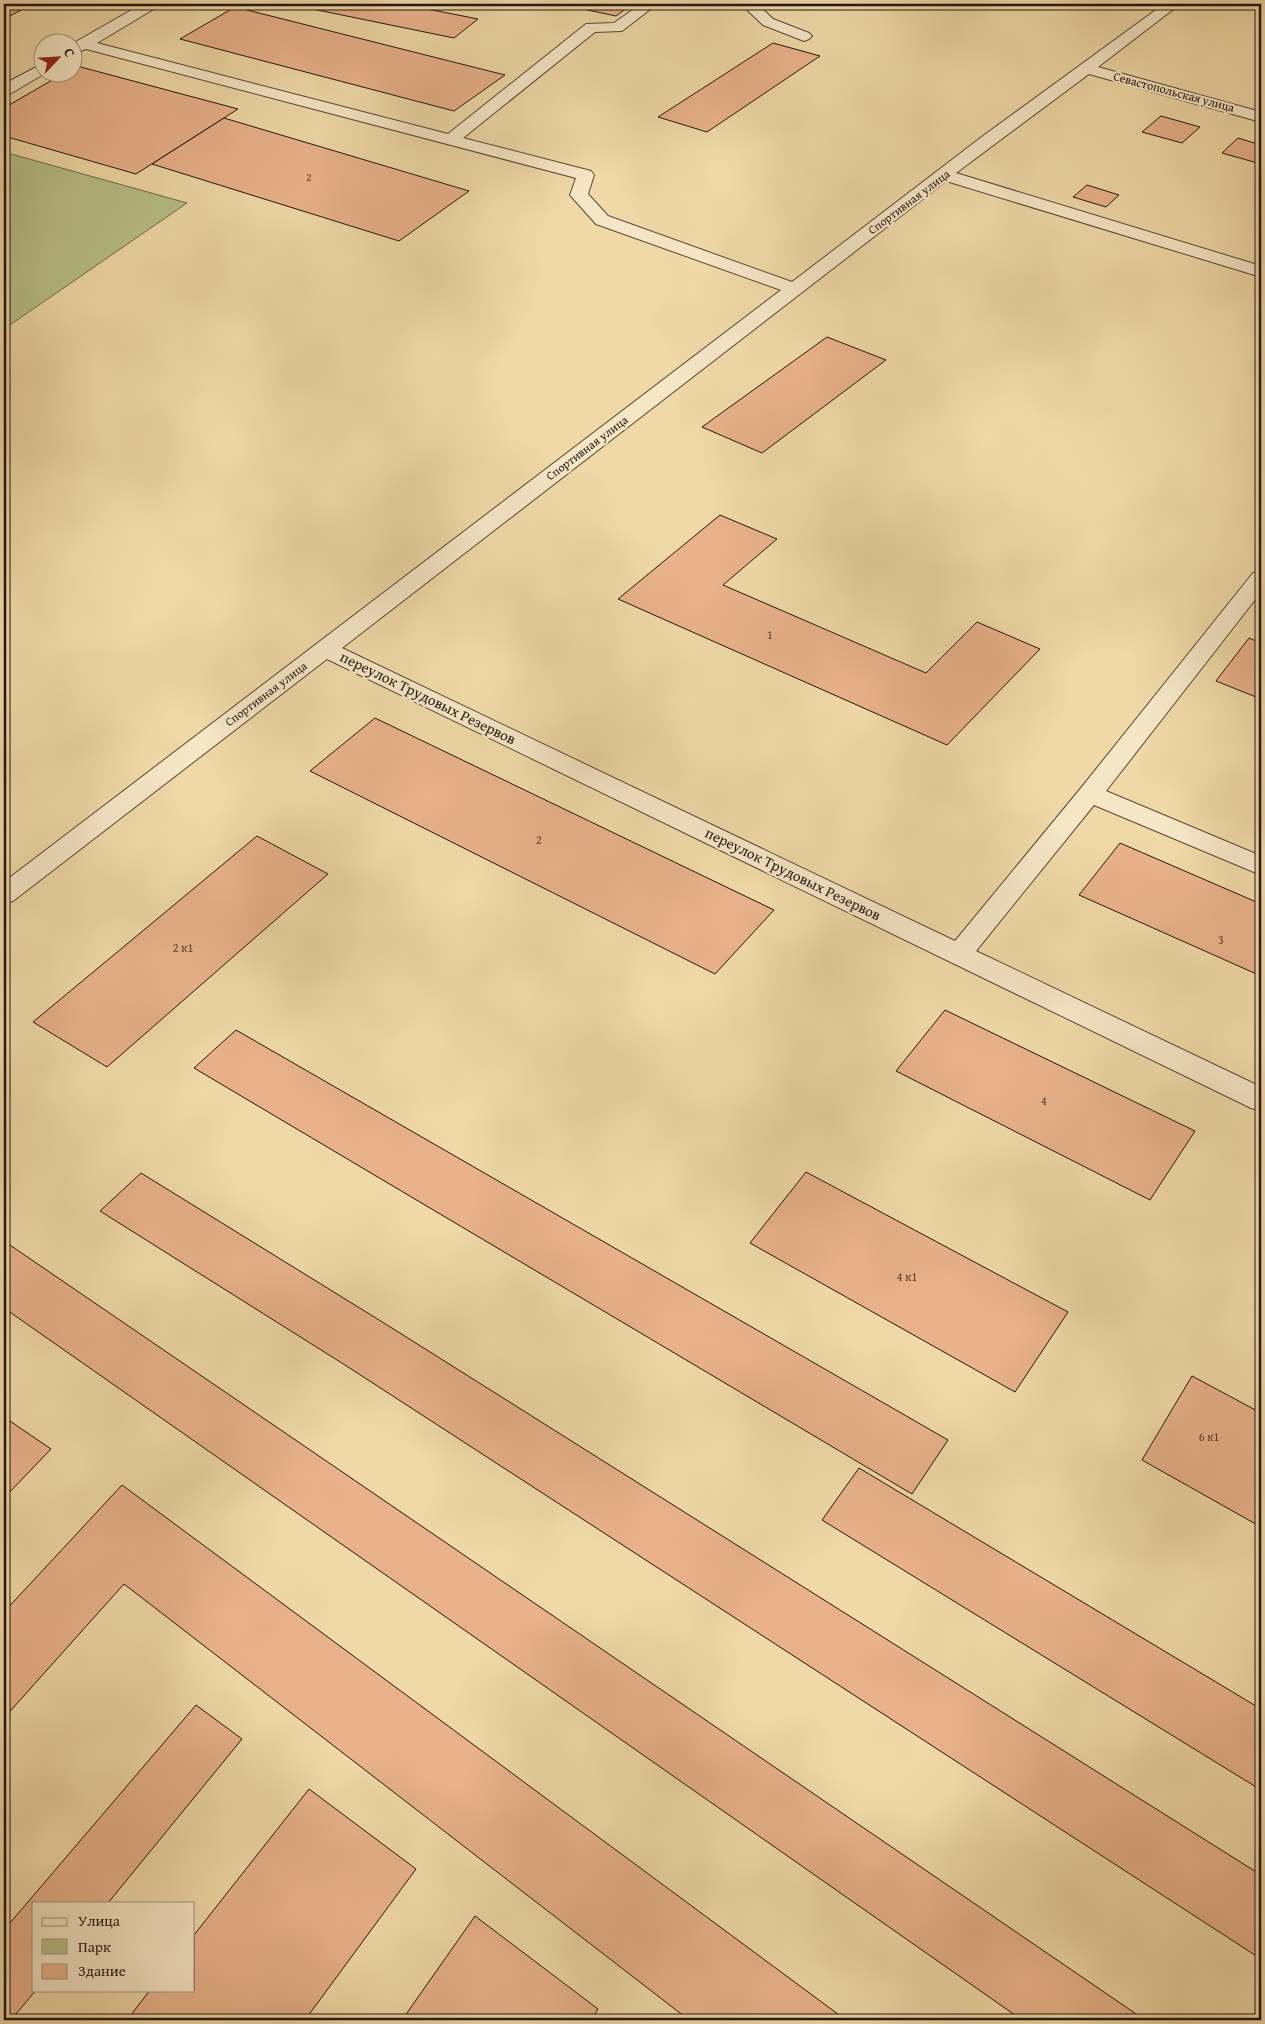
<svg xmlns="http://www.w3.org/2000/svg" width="1265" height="2024" font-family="'Gentium Book Plus',serif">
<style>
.green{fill:#b8bf88;stroke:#6d6a4c}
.building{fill:#e9b28b;stroke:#22160f}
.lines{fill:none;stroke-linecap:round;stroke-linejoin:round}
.minor-casing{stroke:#564735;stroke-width:2}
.minor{fill:#f5e6c6;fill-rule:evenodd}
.labels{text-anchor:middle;stroke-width:4.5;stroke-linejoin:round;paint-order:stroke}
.far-number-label{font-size:11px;fill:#543d2e}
.far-street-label{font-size:12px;fill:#22160f;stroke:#f5e6c6}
.number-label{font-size:12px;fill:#543d2e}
.street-label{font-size:15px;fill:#22160f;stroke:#f5e6c6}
</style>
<rect width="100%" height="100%" fill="#f0d9a7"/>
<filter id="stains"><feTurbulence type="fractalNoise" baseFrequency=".004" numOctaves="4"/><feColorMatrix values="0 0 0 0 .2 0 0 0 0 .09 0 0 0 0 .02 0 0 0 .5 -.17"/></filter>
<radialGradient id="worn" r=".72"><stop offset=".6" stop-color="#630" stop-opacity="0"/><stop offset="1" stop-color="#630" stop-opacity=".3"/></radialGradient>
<!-- green -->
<path class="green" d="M 4,152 L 187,203 L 4,329 Z"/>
<!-- building -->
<g class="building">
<path d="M 295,4 L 402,4 L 478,19 L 454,38 L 293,5 Z"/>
<path d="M 559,4 L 632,4 L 616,16 Z"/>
<path d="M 4,6 L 21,10 L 4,19 Z"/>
<path d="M 235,7 L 505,75 L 454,111 L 180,39 Z"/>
<path d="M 773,43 L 820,56 L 707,132 L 658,117 Z"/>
<path d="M 77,66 L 238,109 L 136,174 L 4,136 L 4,108 L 66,72 L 72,72 L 72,69 Z"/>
<path d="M 1161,116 L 1200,127 L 1182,143 L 1142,132 Z"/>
<path d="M 224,118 L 469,191 L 399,241 L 152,164 Z"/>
<path d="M 1238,138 L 1261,145 L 1261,164 L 1222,153 Z"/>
<path d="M 1087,185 L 1119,195 L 1106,207 L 1073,197 Z"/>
<path d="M 827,337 L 886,360 L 762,453 L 702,427 Z"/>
<path d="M 720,515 L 777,539 L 723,585 L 926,673 L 977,622 L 1040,649 L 947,745 L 618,599 Z"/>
<path d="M 1249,638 L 1261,643 L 1261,699 L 1216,681 Z"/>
<path d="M 375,718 L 774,910 L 715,974 L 310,771 Z"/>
<path d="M 257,836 L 328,874 L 107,1067 L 33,1022 Z"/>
<path d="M 1120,843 L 1261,904 L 1261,976 L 1079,895 Z"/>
<path d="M 945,1010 L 1195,1131 L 1150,1200 L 896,1071 Z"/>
<path d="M 236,1030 L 948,1440 L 912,1494 L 194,1068 Z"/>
<path d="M 806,1172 L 1068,1312 L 1015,1392 L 750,1243 Z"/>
<path d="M 141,1173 L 384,1323 L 1261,1875 L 1261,1959 L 345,1365 L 100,1211 Z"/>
<path d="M 4,1241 L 1145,2020 L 1022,2020 L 4,1308 Z"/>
<path d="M 1192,1376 L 1261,1413 L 1261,1527 L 1142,1460 Z"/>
<path d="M 4,1417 L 51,1449 L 4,1498 Z"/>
<path d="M 859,1468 L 1261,1709 L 1261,1790 L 822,1520 Z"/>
<path d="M 122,1485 L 846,2020 L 689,2020 L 124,1584 L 4,1718 L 4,1612 Z"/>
<path d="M 196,1705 L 242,1739 L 108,1903 L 34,1903 L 34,1990 L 36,1990 L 11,2020 L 4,2020 L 4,1930 Z"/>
<path d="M 309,1789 L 416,1869 L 305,2020 L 127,2020 L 150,1990 L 194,1990 L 194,1935 Z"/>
<path d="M 475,1916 L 598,2009 L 591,2020 L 402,2020 Z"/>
</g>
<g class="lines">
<!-- minor casing -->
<g class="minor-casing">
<g id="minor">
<path d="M 142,4 L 159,4 L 157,7 L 97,43 L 448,134 L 586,24 L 614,23 L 641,4 L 657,4 L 622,31 L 595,32 L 463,138 L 591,171 L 594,175 L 588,194 L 608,216 L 792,282 L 983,136 L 1164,4 L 1180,4 L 1098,67 L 1261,112 L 1261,122 L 1089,74 L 956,173 L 1261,266 L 1261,277 L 946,181 L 342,648 L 955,941 L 1081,788 L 1253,573 L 1261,571 L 1261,592 L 1106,791 L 1261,856 L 1261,875 L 1094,805 L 976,951 L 1261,1087 L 1261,1111 L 1251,1108 L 327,659 L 13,901 L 4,904 L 4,882 L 781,290 L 596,224 L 570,195 L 576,178 L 86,49 L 72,54 L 72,44 Z"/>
<path d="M 741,4 L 757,4 L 773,19 L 809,33 L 812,36 L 809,39 L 804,41 L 763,25 Z"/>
<path d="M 42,64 L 42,72 L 47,72 L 10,94 L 4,96 L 4,84 Z"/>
</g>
</g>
<!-- minor -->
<use href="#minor" class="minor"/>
</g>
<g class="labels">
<!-- far-number labels -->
<g class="far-number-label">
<text x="309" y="181">2</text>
</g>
<!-- far-street labels -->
<g class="far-street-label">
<text transform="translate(1174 92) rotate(15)" y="4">Севастопольская улица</text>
<text transform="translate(909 202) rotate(-37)" y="4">Спортивная улица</text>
<text transform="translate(587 448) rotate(-37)" y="4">Спортивная улица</text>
<text transform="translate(266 694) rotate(-37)" y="4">Спортивная улица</text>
</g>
<!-- number labels -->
<g class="number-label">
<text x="770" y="639">1</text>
<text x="539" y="844">2</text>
<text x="1221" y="944">3</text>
<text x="183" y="952">2 к1</text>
<text x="1044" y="1105">4</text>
<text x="907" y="1281">4 к1</text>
<text x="1209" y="1441">6 к1</text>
</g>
<!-- street labels -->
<g class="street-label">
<text transform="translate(428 698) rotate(26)" y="5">переулок Трудовых Резервов</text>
<text transform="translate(793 874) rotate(26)" y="5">переулок Трудовых Резервов</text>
</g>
</g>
<!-- margin -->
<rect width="1265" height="2024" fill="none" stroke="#f0d9a7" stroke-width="20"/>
<rect x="5" y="5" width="1255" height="2014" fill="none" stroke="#22160f" stroke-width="2.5"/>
<rect x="10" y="10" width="1245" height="2004" fill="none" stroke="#22160f"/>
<!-- legend -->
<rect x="32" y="1902" width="162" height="90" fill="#f5e6c6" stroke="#a1937d"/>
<rect x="42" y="1918" width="25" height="8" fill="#f5e6c6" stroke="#a1937d"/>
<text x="78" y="1926" font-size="15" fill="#22160f">Улица</text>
<rect x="42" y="1939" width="25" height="15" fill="#b8bf88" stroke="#a1937d"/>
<text x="78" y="1952" font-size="15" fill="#22160f">Парк</text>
<rect x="42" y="1964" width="25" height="15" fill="#e9b28b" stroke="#a1937d"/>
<text x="78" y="1976" font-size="15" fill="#22160f">Здание</text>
<!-- north arrow -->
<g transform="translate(58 58) rotate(65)"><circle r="24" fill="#f5e6c6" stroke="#a1937d"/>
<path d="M0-4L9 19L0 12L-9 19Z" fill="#8f2418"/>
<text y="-8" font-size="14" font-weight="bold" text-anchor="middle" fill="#22160f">С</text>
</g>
<rect width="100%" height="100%" filter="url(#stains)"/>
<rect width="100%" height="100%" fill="url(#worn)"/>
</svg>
